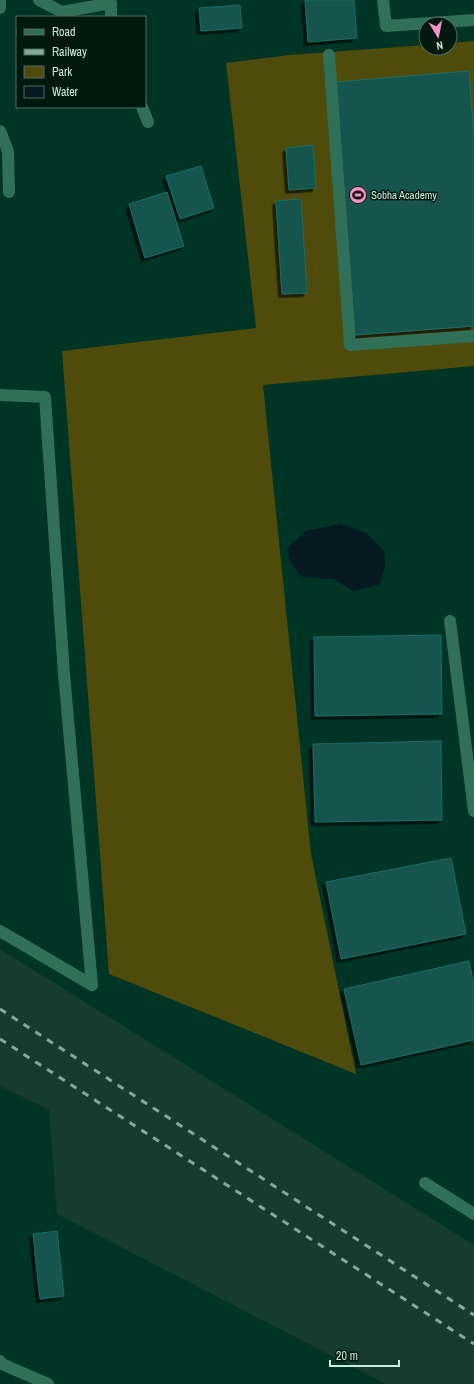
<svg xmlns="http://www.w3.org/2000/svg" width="474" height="1384" font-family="'Archivo Narrow',sans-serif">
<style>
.built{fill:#153c2e}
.green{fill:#4f4c0b}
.water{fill:#061820}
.building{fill:#18544e;stroke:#1b6c65;filter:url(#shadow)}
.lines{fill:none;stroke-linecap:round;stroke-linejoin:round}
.minor{stroke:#307058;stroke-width:12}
.rail{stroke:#83aa9b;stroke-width:3;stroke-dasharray:7 7;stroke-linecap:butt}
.labels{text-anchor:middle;stroke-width:3;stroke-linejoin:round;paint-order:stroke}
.poi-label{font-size:11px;fill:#cbebdc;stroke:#00190f;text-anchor:start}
</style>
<defs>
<filter id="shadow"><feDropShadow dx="-3.5" dy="3.5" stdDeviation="0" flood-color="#0009"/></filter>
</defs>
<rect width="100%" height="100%" fill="#003424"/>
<!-- built -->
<path class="built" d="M 0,949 L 474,1245 L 474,1384 L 386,1384 L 57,1214 L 49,1110 L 0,1086 Z"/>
<!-- green -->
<path class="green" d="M 474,41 L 474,366 L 263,385 L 311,854 L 356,1074 L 109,974 L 62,351 L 256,328 L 226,63 L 289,55 L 426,45 L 426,48 L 450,48 L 450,43 Z"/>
<!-- water -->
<path class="water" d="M 340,524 L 366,533 L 384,551 L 385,566 L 380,584 L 354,591 L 333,579 L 302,577 L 290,562 L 287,549 L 306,531 Z"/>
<!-- building -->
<g class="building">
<path d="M 305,0 L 354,0 L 357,38 L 308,42 Z"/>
<path d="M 240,5 L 242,28 L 201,31 L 199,8 Z"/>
<path d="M 469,71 L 474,137 L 474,326 L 355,335 L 336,82 Z"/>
<path d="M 313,145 L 316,188 L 289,190 L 286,148 Z"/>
<path d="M 201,166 L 214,208 L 180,219 L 166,176 Z"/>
<path d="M 167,192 L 184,246 L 145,258 L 129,204 Z"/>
<path d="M 301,199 L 307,293 L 282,294 L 276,201 Z"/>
<path d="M 441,635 L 442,714 L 315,716 L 314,637 Z"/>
<path d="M 441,741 L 442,820 L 315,822 L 313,744 Z"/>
<path d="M 451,858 L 466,934 L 341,959 L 326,882 Z"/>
<path d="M 469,961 L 474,985 L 474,1040 L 361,1065 L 344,989 Z"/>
<path d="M 57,1231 L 64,1296 L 40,1299 L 33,1234 Z"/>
</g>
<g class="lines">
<!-- minor -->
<g class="minor">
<path d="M 39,0 L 62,12 L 111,3 L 111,17"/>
<path d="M 383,0 L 386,26 L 474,20"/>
<path d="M 0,8 L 0,0"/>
<path d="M 329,55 L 350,345 L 474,336"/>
<path d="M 142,107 L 148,122"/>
<path d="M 0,131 L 8,151 L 9,192"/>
<path d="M 0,395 L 45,397 L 64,674 L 92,985"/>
<path d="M 450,621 L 474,811"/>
<path d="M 0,931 L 92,985"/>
<path d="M 425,1183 L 474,1214"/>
<path d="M 0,1361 L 2,1364 L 48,1384"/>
</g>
<!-- rail -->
<g class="rail">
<path d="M 0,1009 L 474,1315"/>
<path d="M 0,1039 L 474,1344"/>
</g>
</g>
<!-- icons -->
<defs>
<g id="stadium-disc" transform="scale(0.9)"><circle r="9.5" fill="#f990ca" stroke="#00190f"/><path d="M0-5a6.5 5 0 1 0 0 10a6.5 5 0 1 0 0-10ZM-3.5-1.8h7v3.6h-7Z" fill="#111"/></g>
</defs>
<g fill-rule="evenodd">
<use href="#stadium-disc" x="358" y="195"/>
</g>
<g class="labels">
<!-- poi labels -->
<g class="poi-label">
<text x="371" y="199">Sobha Academy</text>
</g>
</g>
<!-- legend -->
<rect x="16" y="16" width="130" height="92" fill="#00190f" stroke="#516d61"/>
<rect x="24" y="29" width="20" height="6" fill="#307058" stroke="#516d61"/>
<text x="52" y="36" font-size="12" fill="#cbebdc">Road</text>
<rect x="24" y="49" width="20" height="6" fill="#83aa9b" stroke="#516d61"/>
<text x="52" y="56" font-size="12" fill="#cbebdc">Railway</text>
<rect x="24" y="66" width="20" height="12" fill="#4f4c0b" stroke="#516d61"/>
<text x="52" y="76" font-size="12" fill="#cbebdc">Park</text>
<rect x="24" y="86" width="20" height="12" fill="#061820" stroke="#516d61"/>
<text x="52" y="96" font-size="12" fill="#cbebdc">Water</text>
<!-- north arrow -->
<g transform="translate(438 36) rotate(170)"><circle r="19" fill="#00190f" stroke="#516d61"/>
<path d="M0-3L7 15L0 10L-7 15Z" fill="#f990ca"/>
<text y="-6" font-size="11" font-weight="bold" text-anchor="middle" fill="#cbebdc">N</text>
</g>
<!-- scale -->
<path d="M330 1360v6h69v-6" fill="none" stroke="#cbebdc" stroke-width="2"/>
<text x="336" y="1360" font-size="12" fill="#cbebdc" stroke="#00190f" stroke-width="3" paint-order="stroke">20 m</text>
</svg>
